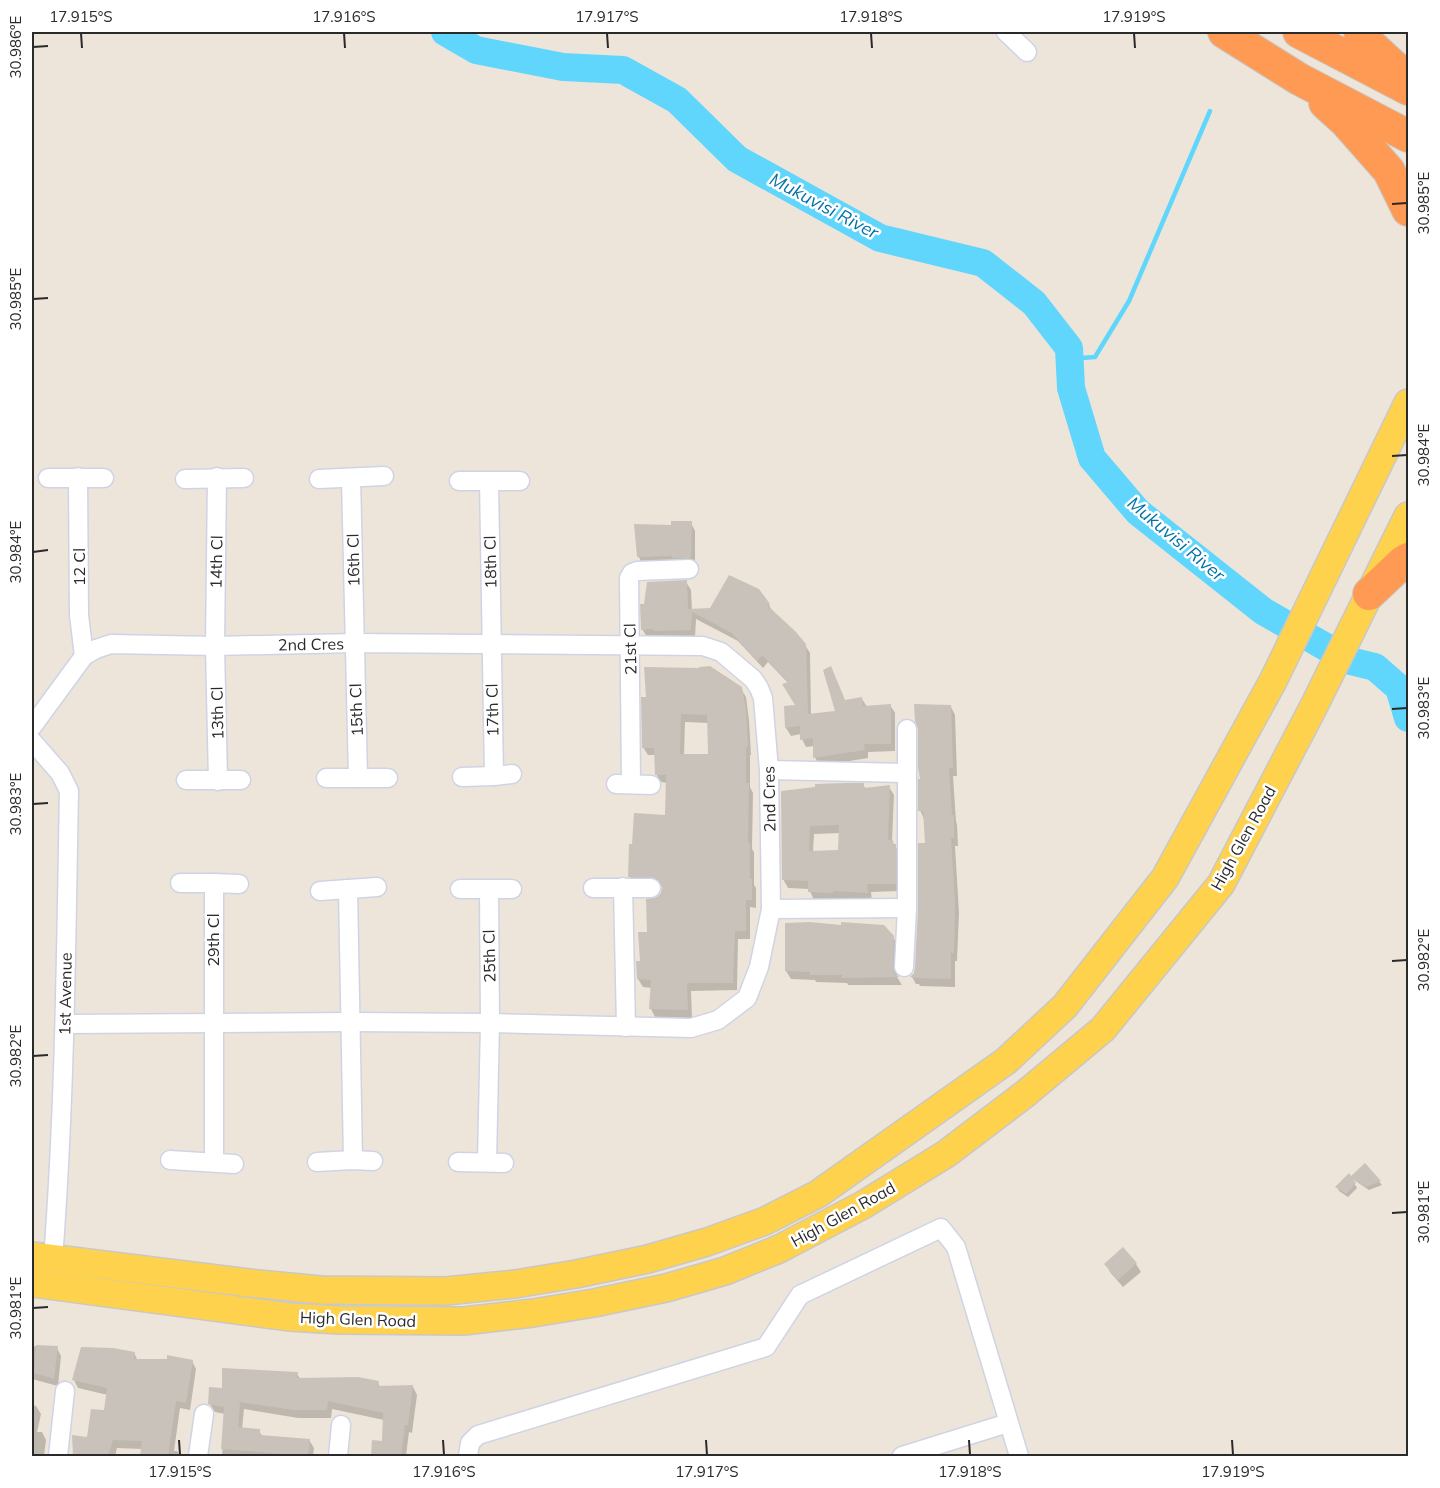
<svg xmlns="http://www.w3.org/2000/svg" width="1440" height="1488" font-family="Mulish,sans-serif">
<style>
.shadow{fill:#0003;fill-rule:evenodd}
.lines{fill:none;stroke-linecap:round;stroke-linejoin:round}
.stream{stroke:#61d6fc;stroke-width:4.5}
.river{stroke:#61d6fc;stroke-width:28}
.building{fill:#c9c2ba;fill-rule:evenodd}
.street-casing{stroke:#cfd4e5;stroke-width:21}
.primary-casing{stroke:#c8c8c8;stroke-width:30}
.highway-casing{stroke:#c8c8c8;stroke-width:34}
.street{stroke:#fff;stroke-width:18}
.primary{stroke:#ffd24e;stroke-width:27}
.highway{stroke:#ff9a54;stroke-width:32}
.ticks{fill:none;stroke:#2a2a2a;stroke-width:2}
.labels{text-anchor:middle;stroke-width:5;stroke-linejoin:round;paint-order:stroke}
.street-label{font-size:16px;fill:#2a2a2a;stroke:#fff}
.water-label{font-size:18px;font-style:italic;fill:#0072a8;stroke:#fff}
.neatline{fill:none;stroke:#2a2a2a;stroke-width:2}
.ticks-label{font-size:15px;text-anchor:middle;fill:#2a2a2a}
</style>
<rect width="100%" height="100%" fill="#eee5da"/>
<!-- shadow -->
<g class="shadow">
<path d="M 691,523 L 695,531 L 695,566 L 643,564 L 638,556 L 673,526 Z"/>
<path d="M 686,582 L 691,590 L 692,611 L 769,605 L 774,614 L 805,645 L 810,653 L 811,715 L 837,712 L 831,668 L 845,701 L 862,699 L 867,707 L 890,705 L 895,713 L 895,751 L 868,752 L 868,758 L 819,766 L 815,757 L 814,746 L 806,747 L 802,739 L 801,734 L 791,736 L 786,728 L 786,708 L 797,706 L 788,683 L 768,662 L 763,668 L 738,641 L 696,619 L 695,638 L 660,639 L 658,636 L 647,637 L 642,629 Z"/>
<path d="M 741,689 L 746,697 L 749,720 L 751,755 L 750,755 L 750,787 L 753,793 L 752,849 L 754,852 L 754,885 L 756,888 L 756,908 L 750,907 L 750,939 L 738,939 L 737,990 L 691,991 L 692,1018 L 655,1017 L 651,1009 L 652,988 L 643,987 L 638,979 L 641,963 L 658,899 L 662,894 L 662,886 L 634,885 L 630,876 L 633,845 L 667,816 L 668,783 L 661,782 L 656,774 L 656,755 L 648,755 L 643,747 L 643,698 ZM 685,722 L 709,723 L 710,756 L 684,756 Z"/>
<path d="M 951,707 L 955,715 L 957,776 L 953,776 L 956,821 L 957,825 L 958,846 L 955,846 L 959,913 L 957,961 L 955,961 L 955,987 L 920,986 L 919,984 L 916,984 L 912,977 L 915,973 L 927,844 L 924,819 L 920,810 Z"/>
<path d="M 863,785 L 866,789 L 889,787 L 894,795 L 892,841 L 900,853 L 900,891 L 871,892 L 872,901 L 837,899 L 837,901 L 814,900 L 809,889 L 788,888 L 783,879 L 782,793 ZM 841,833 L 840,852 L 813,852 L 814,834 Z"/>
<path d="M 893,937 L 898,945 L 897,977 L 902,985 L 848,985 L 847,983 L 816,982 L 815,980 L 791,979 L 786,971 Z"/>
<path d="M 1365,1165 L 1382,1185 L 1369,1190 L 1351,1178 L 1357,1188 L 1348,1197 L 1339,1191 L 1337,1187 L 1350,1178 Z"/>
<path d="M 1106,1264 L 1136,1264 L 1141,1272 L 1123,1287 L 1110,1272 Z"/>
<path d="M 32,1345 L 32,1346 L 57,1348 L 61,1356 L 58,1386 L 32,1379 Z"/>
<path d="M 134,1353 L 138,1361 L 192,1361 L 196,1369 L 190,1410 L 180,1408 L 174,1451 L 177,1451 L 180,1456 L 142,1456 L 142,1449 L 117,1448 L 115,1456 L 75,1456 L 74,1437 L 88,1439 L 105,1412 L 108,1395 L 78,1388 L 74,1380 Z"/>
<path d="M 297,1374 L 301,1380 L 378,1383 L 380,1387 L 413,1387 L 417,1395 L 412,1433 L 409,1432 L 406,1456 L 372,1456 L 373,1442 L 383,1442 L 384,1420 L 332,1409 L 331,1418 L 298,1418 L 244,1409 L 242,1429 L 259,1431 L 263,1437 L 309,1440 L 314,1448 L 313,1456 L 222,1456 L 225,1414 L 215,1412 L 210,1404 L 223,1389 Z"/>
<path d="M 32,1405 L 36,1406 L 41,1414 L 37,1432 L 42,1432 L 46,1440 L 44,1456 L 32,1456 Z"/>
</g>
<g class="lines">
<!-- stream -->
<path class="stream" d="M 1069,359 L 1095,357 L 1129,301 L 1210,111"/>
<!-- river -->
<path class="river" d="M 445,32 L 476,50 L 563,67 L 623,70 L 677,100 L 737,159 L 880,238 L 983,263 L 1034,303 L 1069,348 L 1071,388 L 1092,458 L 1138,512 L 1263,611 L 1338,654 L 1342,659 L 1375,667 L 1399,688 L 1408,718"/>
</g>
<!-- building -->
<g class="building">
<path d="M 671,521 L 692,521 L 691,558 L 672,558 L 672,556 L 637,557 L 634,524 L 671,525 Z"/>
<path d="M 729,575 L 759,589 L 770,604 L 768,606 L 795,631 L 806,644 L 808,714 L 835,711 L 823,670 L 831,666 L 845,700 L 862,697 L 863,706 L 891,704 L 891,744 L 864,744 L 865,750 L 813,758 L 813,738 L 800,740 L 800,726 L 785,728 L 784,706 L 795,705 L 782,684 L 788,682 L 762,655 L 757,661 L 732,633 L 692,612 L 691,630 L 654,631 L 653,629 L 641,630 L 640,604 L 644,604 L 647,582 L 687,580 L 688,609 L 710,608 Z"/>
<path d="M 710,666 L 742,687 L 746,710 L 748,747 L 746,747 L 746,783 L 749,783 L 748,843 L 750,843 L 750,879 L 752,879 L 752,900 L 746,900 L 746,931 L 735,931 L 733,983 L 687,983 L 688,1010 L 649,1009 L 651,980 L 637,979 L 636,961 L 640,961 L 638,932 L 647,932 L 646,899 L 657,897 L 661,893 L 662,887 L 660,882 L 656,878 L 628,877 L 629,844 L 632,844 L 634,813 L 665,815 L 666,775 L 655,775 L 654,748 L 642,748 L 641,697 L 646,697 L 644,667 L 699,668 L 699,667 ZM 681,714 L 707,715 L 708,754 L 680,754 Z"/>
<path d="M 914,704 L 951,705 L 953,768 L 949,768 L 952,815 L 954,815 L 954,838 L 951,838 L 955,903 L 954,953 L 951,953 L 951,979 L 914,978 L 914,977 L 910,977 L 914,973 L 915,968 L 918,908 L 918,843 L 925,843 L 923,811 L 918,811 L 918,779 L 920,779 L 918,768 L 918,729 L 915,721 Z"/>
<path d="M 846,783 L 864,783 L 864,788 L 890,785 L 888,840 L 893,840 L 893,844 L 896,844 L 896,884 L 867,884 L 868,893 L 833,891 L 833,893 L 808,892 L 808,881 L 782,880 L 781,791 L 815,787 L 815,784 ZM 839,825 L 838,850 L 809,851 L 810,826 Z"/>
<path d="M 810,922 L 841,925 L 841,922 L 884,925 L 894,936 L 893,967 L 894,973 L 899,977 L 842,978 L 842,975 L 810,975 L 810,972 L 785,971 L 785,923 Z"/>
<path d="M 1365,1163 L 1381,1181 L 1366,1187 L 1352,1178 L 1356,1183 L 1346,1194 L 1335,1187 L 1349,1173 L 1351,1176 Z"/>
<path d="M 1123,1247 L 1137,1263 L 1118,1280 L 1104,1264 Z"/>
<path d="M 36,1345 L 58,1346 L 54,1379 L 34,1373 Z"/>
<path d="M 81,1347 L 113,1348 L 135,1352 L 134,1359 L 167,1359 L 167,1355 L 193,1360 L 186,1403 L 176,1401 L 168,1456 L 140,1456 L 142,1441 L 113,1440 L 108,1456 L 73,1456 L 72,1435 L 87,1437 L 91,1409 L 104,1410 L 107,1388 L 72,1380 Z"/>
<path d="M 222,1368 L 298,1372 L 297,1378 L 358,1377 L 379,1381 L 378,1386 L 413,1385 L 408,1425 L 405,1425 L 401,1456 L 371,1456 L 372,1440 L 382,1441 L 383,1413 L 328,1401 L 327,1410 L 293,1410 L 240,1402 L 238,1427 L 260,1429 L 260,1435 L 310,1439 L 308,1456 L 221,1449 L 224,1407 L 208,1404 L 209,1387 L 222,1388 Z"/>
</g>
<g class="lines">
<!-- street casing -->
<g class="street-casing">
<g id="street">
<path d="M 1006,32 L 1027,52"/>
<path d="M 78,477 L 79,615 L 84,656"/>
<path d="M 217,477 L 215,646 L 218,781"/>
<path d="M 48,478 L 104,478"/>
<path d="M 351,478 L 358,778"/>
<path d="M 185,479 L 244,478"/>
<path d="M 319,479 L 384,476"/>
<path d="M 459,481 L 520,481"/>
<path d="M 489,481 L 494,776"/>
<path d="M 32,727 L 84,656 L 96,649 L 111,644 L 215,646 L 355,643 L 703,646 L 721,652 L 753,679 L 759,688 L 763,698 L 769,770 L 771,909 L 759,967 L 747,998 L 718,1020 L 691,1028 L 490,1023 L 351,1022 L 65,1024"/>
<path d="M 32,741 L 60,773 L 69,791 C 66,947 65,1103 53,1259"/>
<path d="M 769,770 L 906,773"/>
<path d="M 462,777 L 494,776 L 512,774"/>
<path d="M 326,778 L 388,778"/>
<path d="M 186,780 L 241,780"/>
<path d="M 616,784 L 651,785"/>
<path d="M 631,784 L 629,578 L 632,573 L 637,571 L 689,569"/>
<path d="M 180,883 L 214,883"/>
<path d="M 623,887 L 626,1027"/>
<path d="M 593,888 L 651,888"/>
<path d="M 348,889 L 353,1160"/>
<path d="M 460,889 L 512,889"/>
<path d="M 320,891 L 377,887"/>
<path d="M 771,909 L 907,908"/>
<path d="M 904,967 L 907,908 L 907,729"/>
<path d="M 170,1160 L 234,1164"/>
<path d="M 214,1162 L 214,883 L 239,884"/>
<path d="M 317,1162 L 353,1160 L 373,1161"/>
<path d="M 458,1162 L 504,1163"/>
<path d="M 487,1162 L 490,1023 L 489,889"/>
<path d="M 58,1456 L 65,1391"/>
<path d="M 198,1456 L 204,1414"/>
<path d="M 338,1456 L 341,1425"/>
<path d="M 468,1456 L 470,1443 L 478,1435 L 766,1347 L 800,1295 L 941,1228 L 956,1247 L 1019,1456"/>
<path d="M 902,1456 L 1008,1423"/>
</g>
</g>
<!-- primary casing -->
<g class="primary-casing">
<g id="primary">
<path d="M 32,1256 L 249,1283 L 321,1290 L 446,1291 L 515,1284 L 576,1274 L 648,1259 L 707,1242 L 765,1221 L 818,1194 L 1006,1061 L 1065,1006 L 1165,878 L 1273,681 L 1408,403"/>
<path d="M 32,1283 L 289,1317 L 339,1320 L 464,1321 L 533,1313 L 594,1303 L 666,1288 L 725,1271 L 779,1249 L 863,1205 L 946,1154 L 1025,1094 L 1103,1029 L 1221,884 L 1314,706 L 1408,516"/>
</g>
</g>
<!-- highway casing -->
<g class="highway-casing">
<g id="highway">
<path d="M 1224,32 L 1299,79 L 1408,136"/>
<path d="M 1299,32 L 1408,89"/>
<path d="M 1360,32 L 1361,36 L 1401,73"/>
<path d="M 1325,103 L 1345,121 L 1389,171 L 1408,210"/>
<path d="M 1369,594 L 1403,562 L 1408,559"/>
</g>
</g>
<!-- street -->
<use href="#street" class="street"/>
<!-- primary -->
<use href="#primary" class="primary"/>
<!-- highway -->
<use href="#highway" class="highway"/>
</g>
<!-- ticks -->
<path class="ticks" d="M 81,33 L 82,48M 344,33 L 345,48M 607,33 L 608,48M 871,33 L 872,48M 1134,33 L 1135,48M 33,47 L 48,46M 1392,204 L 1407,203M 33,299 L 48,298M 1392,456 L 1407,455M 33,552 L 48,550M 1392,709 L 1407,708M 33,804 L 48,803M 1392,961 L 1407,960M 33,1056 L 48,1055M 1392,1213 L 1407,1212M 33,1308 L 48,1307M 179,1440 L 180,1455M 443,1440 L 444,1455M 706,1440 L 707,1455M 969,1440 L 970,1455M 1232,1440 L 1233,1455"/>
<g class="labels">
<!-- street labels -->
<g class="street-label">
<text transform="translate(353 560) rotate(-91)" y="6">16th Cl</text>
<text transform="translate(216 562) rotate(-89)" y="6">14th Cl</text>
<text transform="translate(490 562) rotate(-91)" y="6">18th Cl</text>
<text transform="translate(79 567) rotate(-90)" y="6">12 Cl</text>
<text transform="translate(311 644) rotate(-1)" y="6">2nd Cres</text>
<text transform="translate(630 649) rotate(-91)" y="6">21st Cl</text>
<text transform="translate(356 710) rotate(-92)" y="6">15th Cl</text>
<text transform="translate(492 710) rotate(-91)" y="6">17th Cl</text>
<text transform="translate(217 713) rotate(-91)" y="6">13th Cl</text>
<text transform="translate(769 799) rotate(-91)" y="6">2nd Cres</text>
<text transform="translate(1243 838) rotate(-61)" y="6">High Glen Road</text>
<text transform="translate(213 940) rotate(-90)" y="6">29th Cl</text>
<text transform="translate(489 956) rotate(-91)" y="6">25th Cl</text>
<text transform="translate(65 994) rotate(-89)" y="6">1st Avenue</text>
<text transform="translate(843 1214) rotate(-29)" y="6">High Glen Road</text>
<text transform="translate(358 1319) rotate(2)" y="6">High Glen Road</text>
</g>
<!-- water labels -->
<g class="water-label">
<text transform="translate(824 206) rotate(28)" y="6">Mukuvisi River</text>
<text transform="translate(1176 539) rotate(40)" y="6">Mukuvisi River</text>
</g>
</g>
<!-- border -->
<rect width="1440" height="1488" fill="none" stroke="#ffffff" stroke-width="66"/>
<rect x="33" y="33" width="1374" height="1422" class="neatline"/>
<g class="ticks-label">
<text x="81" y="22">17.915°S</text>
<text x="344" y="22">17.916°S</text>
<text x="607" y="22">17.917°S</text>
<text x="871" y="22">17.918°S</text>
<text x="1134" y="22">17.919°S</text>
<text transform="translate(16 47) rotate(-90)" y="5">30.986°E</text>
<text transform="translate(1424 203) rotate(-90)" y="5">30.985°E</text>
<text transform="translate(16 299) rotate(-90)" y="5">30.985°E</text>
<text transform="translate(1424 455) rotate(-90)" y="5">30.984°E</text>
<text transform="translate(16 552) rotate(-90)" y="5">30.984°E</text>
<text transform="translate(1424 708) rotate(-90)" y="5">30.983°E</text>
<text transform="translate(16 804) rotate(-90)" y="5">30.983°E</text>
<text transform="translate(1424 960) rotate(-90)" y="5">30.982°E</text>
<text transform="translate(16 1056) rotate(-90)" y="5">30.982°E</text>
<text transform="translate(1424 1212) rotate(-90)" y="5">30.981°E</text>
<text transform="translate(16 1308) rotate(-90)" y="5">30.981°E</text>
<text x="180" y="1477">17.915°S</text>
<text x="444" y="1477">17.916°S</text>
<text x="707" y="1477">17.917°S</text>
<text x="970" y="1477">17.918°S</text>
<text x="1233" y="1477">17.919°S</text>
</g>
</svg>
